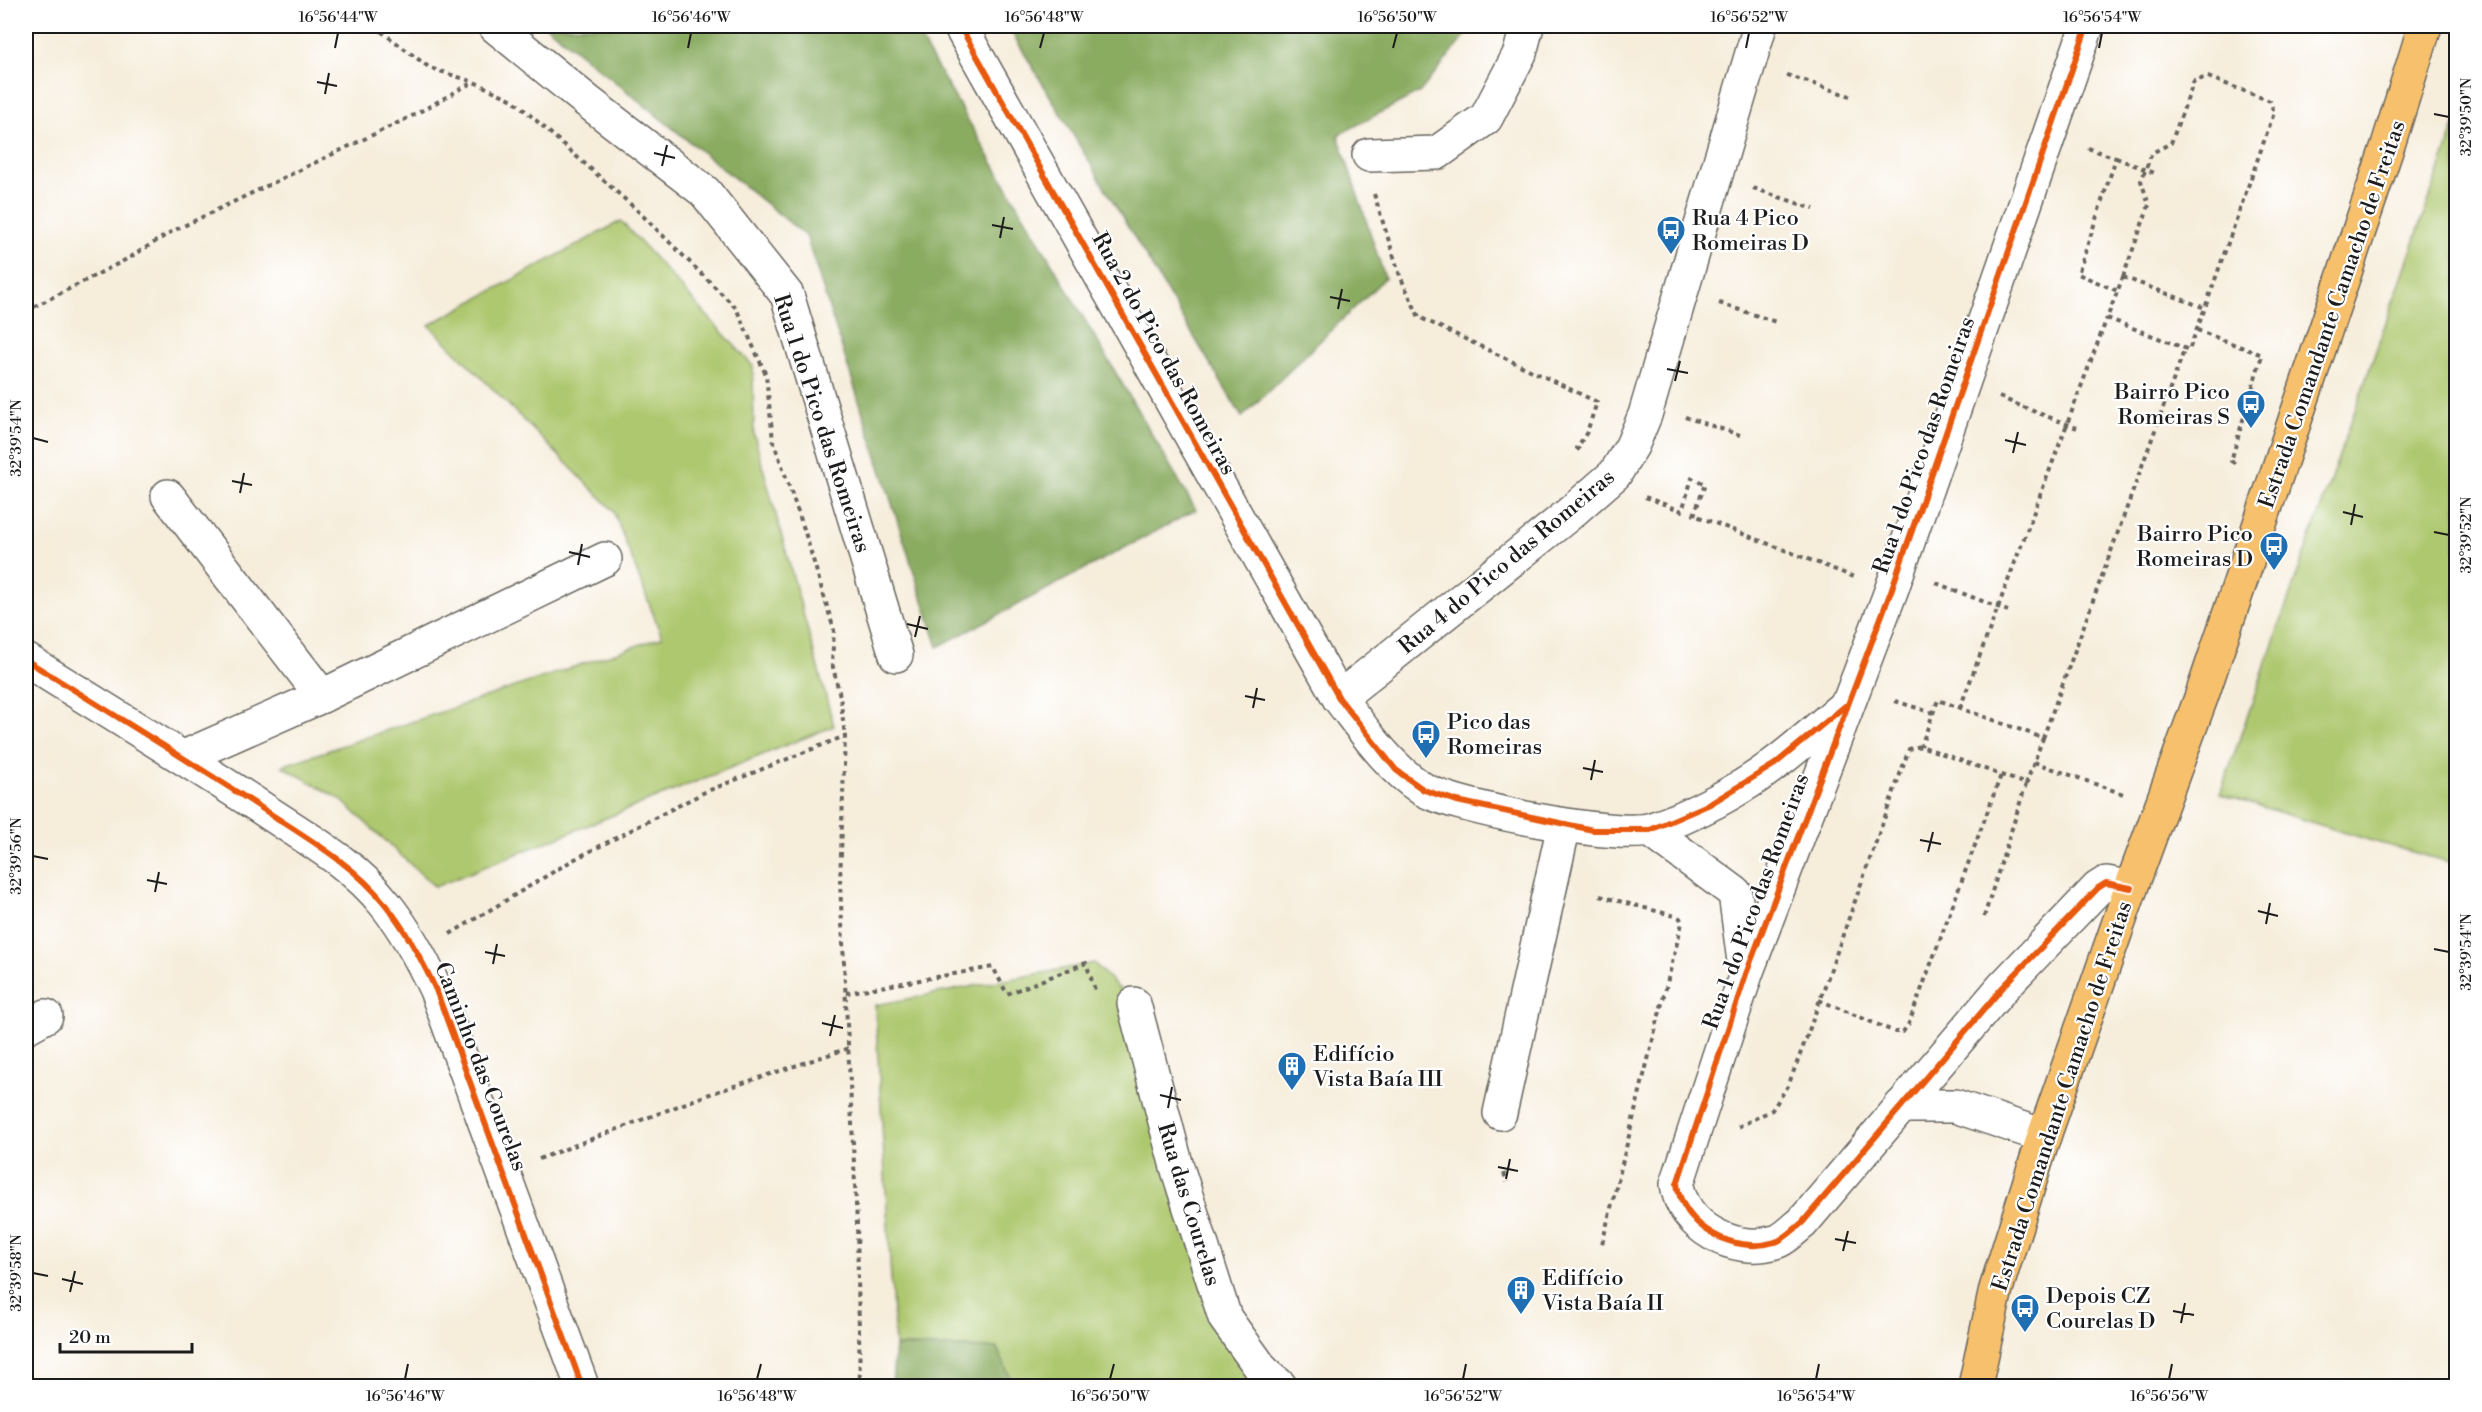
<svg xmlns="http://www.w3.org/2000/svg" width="2482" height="1412" font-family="'Libre Bodoni',serif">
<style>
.green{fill:#adc86e;stroke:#647245;stroke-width:1.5}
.forest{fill:#8aac61;stroke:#53643e;stroke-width:1.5}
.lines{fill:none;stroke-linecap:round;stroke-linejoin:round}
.minor-casing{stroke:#68655f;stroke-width:36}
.major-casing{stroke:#68655f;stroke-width:36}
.path{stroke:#68655f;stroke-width:4;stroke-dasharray:4.5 4.5;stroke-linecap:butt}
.minor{stroke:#fff;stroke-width:33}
.major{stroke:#f7c06c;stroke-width:33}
.path-bridge{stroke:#68655f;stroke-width:4;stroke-dasharray:4.5 4.5;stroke-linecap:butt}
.cycleway-casing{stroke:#fff;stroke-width:10}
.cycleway{stroke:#e8590c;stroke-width:6}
.ticks{fill:none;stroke:#1c1c1c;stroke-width:2}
.labels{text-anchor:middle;stroke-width:4.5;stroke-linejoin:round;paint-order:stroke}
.poi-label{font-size:22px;fill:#1c1c1c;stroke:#fff;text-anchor:start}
.street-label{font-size:22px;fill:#1c1c1c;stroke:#fff}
.neatline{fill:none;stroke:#1c1c1c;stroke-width:2}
.ticks-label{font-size:15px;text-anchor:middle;fill:#1c1c1c}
</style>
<rect width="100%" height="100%" fill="#fff"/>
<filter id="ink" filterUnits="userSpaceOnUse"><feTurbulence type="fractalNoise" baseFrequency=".0167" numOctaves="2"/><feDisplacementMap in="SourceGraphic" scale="12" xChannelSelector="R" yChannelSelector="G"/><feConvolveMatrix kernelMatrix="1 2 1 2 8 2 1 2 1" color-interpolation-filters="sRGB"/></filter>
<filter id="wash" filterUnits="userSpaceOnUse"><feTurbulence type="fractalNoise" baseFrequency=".008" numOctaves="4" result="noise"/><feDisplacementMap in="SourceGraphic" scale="24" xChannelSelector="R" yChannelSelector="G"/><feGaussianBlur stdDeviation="1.35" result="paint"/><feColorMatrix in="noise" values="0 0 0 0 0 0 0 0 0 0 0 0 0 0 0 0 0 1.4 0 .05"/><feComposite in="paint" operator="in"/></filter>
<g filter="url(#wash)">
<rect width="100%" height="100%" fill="#f6eddb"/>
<!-- green -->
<g class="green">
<path d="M 2456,123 L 2456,864 L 2372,841 L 2220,794 Z"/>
<path d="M 621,221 L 753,366 L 754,435 L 834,726 L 435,887 L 340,799 L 282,766 L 662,637 L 613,510 L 429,325 Z"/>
<path d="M 1094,963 L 1134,1004 L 1225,1318 L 1280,1386 L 1014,1386 L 997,1348 L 895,1346 L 875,1005 Z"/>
</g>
<!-- forest -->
<g class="forest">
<path d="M 546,26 L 913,26 L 1196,510 L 938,647 L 806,236 Z"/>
<path d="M 1008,26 L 1473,26 L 1420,92 L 1338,135 L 1385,278 L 1242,417 Z"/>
<path d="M 895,1346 L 997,1348 L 1014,1386 L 892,1386 Z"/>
</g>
</g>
<g filter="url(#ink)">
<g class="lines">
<!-- minor casing -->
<g class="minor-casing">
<g id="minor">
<path d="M 495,26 L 587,101 L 705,192 L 787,295 L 896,655"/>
<path d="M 960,26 L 1339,698 C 1364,730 1387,765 1421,788 C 1450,807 1619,840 1652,829 C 1691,817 1744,788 1776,763 C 1800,745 1823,724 1846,705"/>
<path d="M 2087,26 L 1891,591 L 1746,974 L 1677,1184 C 1682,1226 1734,1255 1775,1242 C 1784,1240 1794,1229 1802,1223 L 2003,987 L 2098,888 L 2106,883 L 2131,888"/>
<path d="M 1369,155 L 1437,153 L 1486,118 L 1520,53 L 1527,26"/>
<path d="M 168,496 L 322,696"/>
<path d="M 26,660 C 104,709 183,757 260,807 C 303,836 353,863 385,904 C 406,930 422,960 436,990 L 582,1386"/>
<path d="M 1339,698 L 1568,515 L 1615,474 L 1632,446 L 1645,415 L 1760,26"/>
<path d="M 184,757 L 322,696 L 605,559"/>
<path d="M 1650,830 L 1735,893 L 1745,969"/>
<path d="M 1134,1004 L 1177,1167 L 1225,1318 L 1263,1371 L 1280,1386"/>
<path d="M 26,1027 L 46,1016"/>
<path d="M 1901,1106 L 1955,1106 L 2044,1136"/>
<path d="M 1500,1113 L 1564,825"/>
</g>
</g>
<!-- major casing -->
<g class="major-casing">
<path id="major" d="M 1975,1386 L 1996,1289 L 2044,1136 L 2131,888 L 2202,695 L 2388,145 L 2425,26"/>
</g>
<!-- path -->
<g class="path">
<path d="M 374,26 L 430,68 L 474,82 L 513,100 L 637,210 L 736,308 L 766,375 L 773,440 L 804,529 L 834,630 L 832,663 L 840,696 L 845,736 L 840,883 L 857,1224 L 860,1386"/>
<path d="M 439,26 L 442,28 L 445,26"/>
<path d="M 1787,75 L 1850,96"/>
<path d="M 2088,148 L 2116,158 L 2078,274 L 2118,291"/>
<path d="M 1753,188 L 1814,209"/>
<path d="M 1374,194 L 1400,276 L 1419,317 L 1597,402 L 1587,432 L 1577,448 L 1582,452"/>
<path d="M 2123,277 L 2149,205 L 2141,181 L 2152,153 L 2171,143 L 2194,81 L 2208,77 L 2270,101 L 2274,113 L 2205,308"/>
<path d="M 2123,277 L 2205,308 L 2189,350 L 2107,318 Z"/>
<path d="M 1719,303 L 1776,322"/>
<path d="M 26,311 L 129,258 L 171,232 L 414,115 L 473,82"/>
<path d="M 2197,330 L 2262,355 L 2231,461 L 2238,465"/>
<path d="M 1999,397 L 2023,407"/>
<path d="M 1685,417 L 1740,435"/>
<path d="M 1645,497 L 1682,511 L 1692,478 L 1705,484 L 1694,515 L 1854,577"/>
<path d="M 1936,583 L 1954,590"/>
<path d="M 1895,701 L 1933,713"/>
<path d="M 1960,708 L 2107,318"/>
<path d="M 2043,738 L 2185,348"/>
<path d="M 2034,762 L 2123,794"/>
<path d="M 1600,896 L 1675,916 L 1680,918 L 1682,923 L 1602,1244"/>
<path d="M 1984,917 L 2026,784"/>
<path d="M 450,934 L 573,860 L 705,792 L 845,736"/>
<path d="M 846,993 L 993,967 L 1007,994 L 1086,963 L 1096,993"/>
<path d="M 1819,1000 L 1895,1032 L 1903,1032 L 1909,1023 L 2001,775"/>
<path d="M 1738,1127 L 1772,1110 L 1788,1086 L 1806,1039 L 1909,749 L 1921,746 L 2026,784 L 2043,738 L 1938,700 L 1921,746"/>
<path d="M 539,1159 L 707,1095 L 849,1048"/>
<path d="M 1504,1173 L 1507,1182"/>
</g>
<!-- minor -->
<use href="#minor" class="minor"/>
<!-- major -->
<use href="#major" class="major"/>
<!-- path-bridge -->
<g class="path-bridge">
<path d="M 2116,158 L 2157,174"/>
<path d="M 2023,407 L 2077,428"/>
<path d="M 1954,590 L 2008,611"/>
</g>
<!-- cycleway casing -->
<g class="cycleway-casing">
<g id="cycleway">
<path d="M 960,26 L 1339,698 L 1396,770 L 1424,790 L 1457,801 L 1593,830 L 1650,830 L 1710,804 L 1775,764 L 1845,706"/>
<path d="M 2087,26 L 1891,591 L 1746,974 L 1677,1184 C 1682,1226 1734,1255 1775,1242 C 1784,1240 1794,1229 1802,1223 L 2003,987 L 2098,888 L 2106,883 L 2131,888"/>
<path d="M 26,660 C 104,709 183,757 260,807 C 303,836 353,863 385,904 C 406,930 422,960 436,990 L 582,1386"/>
</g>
</g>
<!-- cycleway -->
<use href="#cycleway" class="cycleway"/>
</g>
</g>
<!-- ticks -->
<path class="ticks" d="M 335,48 L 338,33M 688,48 L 691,33M 1040,48 L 1044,33M 1393,48 L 1397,33M 1746,48 L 1749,33M 2099,48 L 2102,33M 317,82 L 337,86M 325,94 L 329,73M 2434,114 L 2449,117M 654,153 L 675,158M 662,166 L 667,145M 992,225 L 1013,229M 1000,238 L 1004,217M 1330,297 L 1350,301M 1338,309 L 1342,289M 1667,369 L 1688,373M 1675,381 L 1680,361M 33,438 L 48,442M 2005,440 L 2026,445M 2013,453 L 2018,432M 232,481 L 252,485M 240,493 L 244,473M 2343,512 L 2363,517M 2351,525 L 2355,504M 2434,532 L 2449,535M 569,552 L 590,557M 578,565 L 582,544M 907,624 L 928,629M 915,637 L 920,616M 1245,696 L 1265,700M 1253,708 L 1257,688M 1583,768 L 1603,772M 1591,780 L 1595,760M 1920,840 L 1941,844M 1928,852 L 1933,832M 33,856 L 48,859M 147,880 L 167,884M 155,892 L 159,872M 2258,911 L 2278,916M 2266,924 L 2270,903M 2434,949 L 2449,952M 485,952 L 505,956M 493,964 L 497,944M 822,1023 L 843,1028M 830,1036 L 835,1015M 1160,1095 L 1181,1100M 1168,1108 L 1172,1087M 1498,1167 L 1518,1171M 1506,1179 L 1510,1159M 1835,1239 L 1856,1243M 1843,1251 L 1848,1231M 33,1273 L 48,1276M 62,1279 L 83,1284M 70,1292 L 75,1271M 2173,1311 L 2194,1315M 2181,1323 L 2185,1303M 405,1379 L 408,1364M 757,1379 L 761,1364M 1110,1379 L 1114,1364M 1463,1379 L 1466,1364M 1816,1379 L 1819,1364M 2169,1379 L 2172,1364"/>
<!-- icons -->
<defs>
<g id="bus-pin" transform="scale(1.5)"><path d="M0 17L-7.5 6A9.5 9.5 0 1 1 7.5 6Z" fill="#1f6fb2" stroke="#fff"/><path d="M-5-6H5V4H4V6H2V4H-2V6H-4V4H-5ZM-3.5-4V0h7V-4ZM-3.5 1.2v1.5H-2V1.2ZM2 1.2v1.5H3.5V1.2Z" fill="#fff"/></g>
<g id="building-pin" transform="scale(1.5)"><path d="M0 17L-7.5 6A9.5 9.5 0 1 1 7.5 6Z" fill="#1f6fb2" stroke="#fff"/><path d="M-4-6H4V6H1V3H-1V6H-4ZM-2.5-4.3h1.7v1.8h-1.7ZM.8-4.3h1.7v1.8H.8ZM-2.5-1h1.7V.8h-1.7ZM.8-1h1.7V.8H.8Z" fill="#fff"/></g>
</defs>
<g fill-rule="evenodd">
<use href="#bus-pin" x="1671" y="230"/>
<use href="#bus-pin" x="2251" y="404"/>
<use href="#bus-pin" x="2274" y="546"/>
<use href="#bus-pin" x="1426" y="734"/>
<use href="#building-pin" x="1292" y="1066"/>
<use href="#building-pin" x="1521" y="1290"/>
<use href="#bus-pin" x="2025" y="1308"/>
</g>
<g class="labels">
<!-- poi labels -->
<g class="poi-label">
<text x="1692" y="225">Rua 4 Pico<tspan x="1692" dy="25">Romeiras D</tspan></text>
<text x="2230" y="399" text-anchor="end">Bairro Pico<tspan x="2230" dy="25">Romeiras S</tspan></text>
<text x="2253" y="541" text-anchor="end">Bairro Pico<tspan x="2253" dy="25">Romeiras D</tspan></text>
<text x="1447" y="729">Pico das<tspan x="1447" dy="25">Romeiras</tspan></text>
<text x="1313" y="1061">Edifício<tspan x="1313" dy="25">Vista Baía III</tspan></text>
<text x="1542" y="1285">Edifício<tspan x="1542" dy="25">Vista Baía II</tspan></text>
<text x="2046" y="1303">Depois CZ<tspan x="2046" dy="25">Courelas D</tspan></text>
</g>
<!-- street labels -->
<g class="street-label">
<text transform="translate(2331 314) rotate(-71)" y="8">Estrada Comandante Camacho de Freitas</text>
<text transform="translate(1165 353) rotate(61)" y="8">Rua 2 do Pico das Romeiras</text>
<text transform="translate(823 423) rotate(72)" y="8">Rua 1 do Pico das Romeiras</text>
<text transform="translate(1923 445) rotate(-71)" y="8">Rua 1 do Pico das Romeiras</text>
<text transform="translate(1506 561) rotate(-40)" y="8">Rua 4 do Pico das Romeiras</text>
<text transform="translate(1755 901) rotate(-70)" y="8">Rua 1 do Pico das Romeiras</text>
<text transform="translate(482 1066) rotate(69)" y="8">Caminho das Courelas</text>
<text transform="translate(2061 1096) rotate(-72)" y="8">Estrada Comandante Camacho de Freitas</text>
<text transform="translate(1190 1204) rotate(73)" y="8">Rua das Courelas</text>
</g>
</g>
<!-- margin -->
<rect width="2482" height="1412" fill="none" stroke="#fff" stroke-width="66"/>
<!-- scale -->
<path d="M60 1343v9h132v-9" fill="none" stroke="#1c1c1c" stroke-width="3"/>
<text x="69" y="1343" font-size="18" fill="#1c1c1c" stroke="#ffffff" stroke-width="4.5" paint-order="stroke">20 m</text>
<rect x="33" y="33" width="2416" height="1346" class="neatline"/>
<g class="ticks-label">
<text x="338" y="22">16°56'44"W</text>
<text x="691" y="22">16°56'46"W</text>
<text x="1044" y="22">16°56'48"W</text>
<text x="1397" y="22">16°56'50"W</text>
<text x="1749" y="22">16°56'52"W</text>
<text x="2102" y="22">16°56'54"W</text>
<text transform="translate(2466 117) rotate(-90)" y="5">32°39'50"N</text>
<text transform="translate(16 438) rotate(-90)" y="5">32°39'54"N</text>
<text transform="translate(2466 535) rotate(-90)" y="5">32°39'52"N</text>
<text transform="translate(16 856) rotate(-90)" y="5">32°39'56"N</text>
<text transform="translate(2466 952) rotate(-90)" y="5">32°39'54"N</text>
<text transform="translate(16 1273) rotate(-90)" y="5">32°39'58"N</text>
<text x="405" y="1401">16°56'46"W</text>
<text x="757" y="1401">16°56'48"W</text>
<text x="1110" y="1401">16°56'50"W</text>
<text x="1463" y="1401">16°56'52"W</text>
<text x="1816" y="1401">16°56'54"W</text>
<text x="2169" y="1401">16°56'56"W</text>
</g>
</svg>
